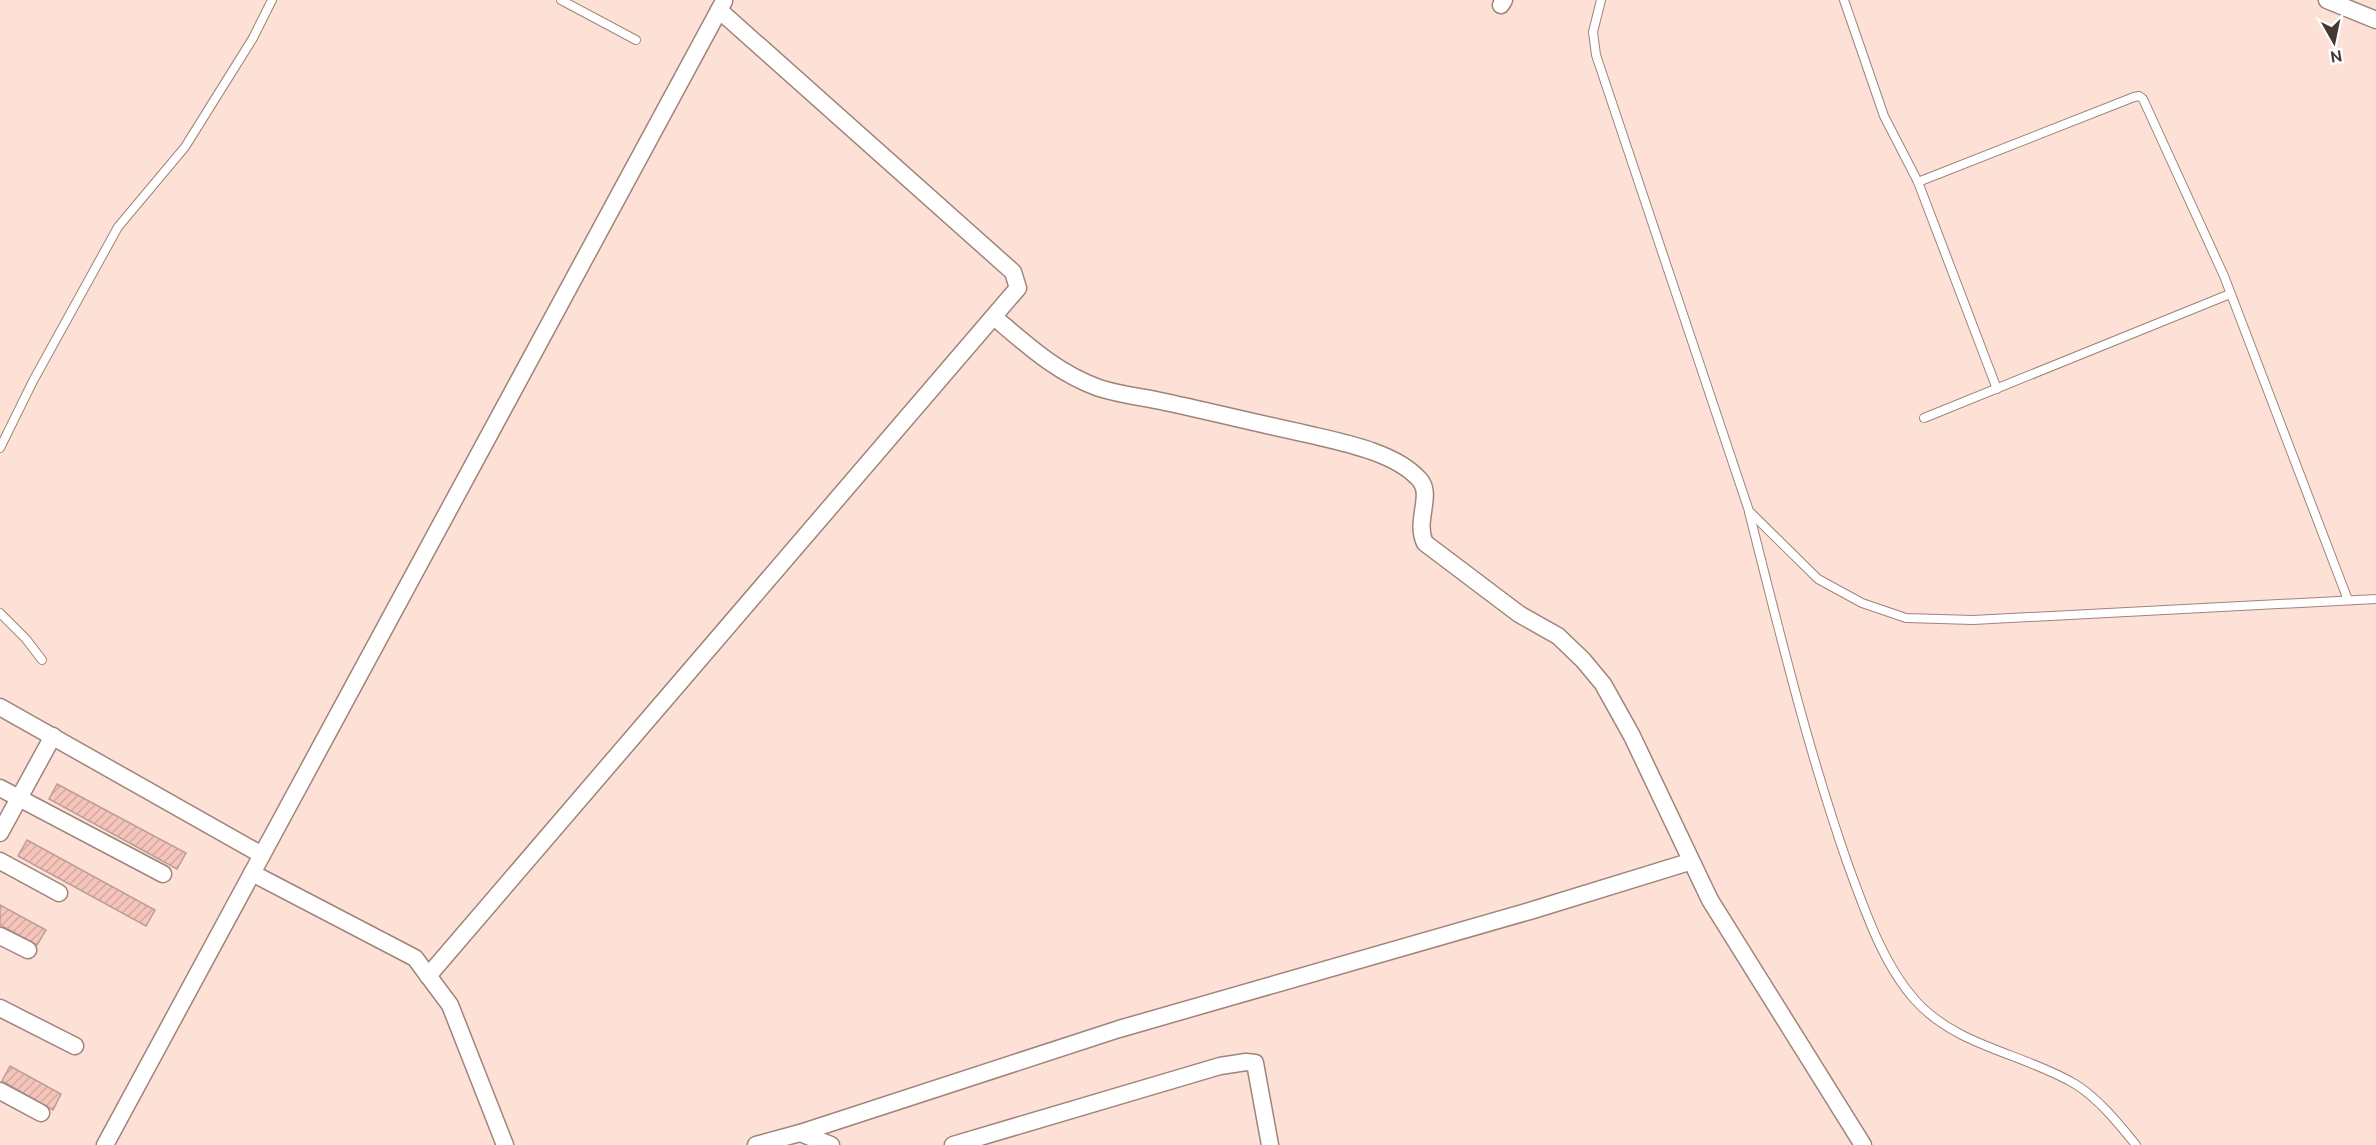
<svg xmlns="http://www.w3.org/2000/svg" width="2376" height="1145" font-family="Ubuntu,sans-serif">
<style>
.building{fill:url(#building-hatch);stroke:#bb9e98;stroke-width:1.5}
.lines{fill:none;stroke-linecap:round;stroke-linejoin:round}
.lane-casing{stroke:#9e847a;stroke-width:10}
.street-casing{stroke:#9e847a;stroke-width:19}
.lane{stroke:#fff;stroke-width:8}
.street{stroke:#fff;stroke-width:16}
</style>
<defs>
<pattern id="building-hatch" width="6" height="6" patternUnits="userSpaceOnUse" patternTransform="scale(1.5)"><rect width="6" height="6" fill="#f5c4ba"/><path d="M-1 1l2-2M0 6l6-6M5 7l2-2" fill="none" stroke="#d3a9a0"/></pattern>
</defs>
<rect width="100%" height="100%" fill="#fee1d6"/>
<!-- building -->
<g class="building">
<path d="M 57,784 L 186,853 L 177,869 L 49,799 Z"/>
<path d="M 27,840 L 155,910 L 146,926 L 18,856 Z"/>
<path d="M 0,905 L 46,930 L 37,945 L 0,925 Z"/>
<path d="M 10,1066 L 61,1094 L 53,1110 L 2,1081 Z"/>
</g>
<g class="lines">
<!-- lane casing -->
<g class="lane-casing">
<g id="lane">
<path d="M 561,0 L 636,40"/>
<path d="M 1601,0 L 1593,32 L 1596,55 L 1749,511 L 1818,579 L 1862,603 L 1906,618 L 1973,620 L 2376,599"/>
<path d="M 1844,0 L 1884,116 L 1918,182 L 1997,389"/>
<path d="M 1918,182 L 2134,97 L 2139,96 L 2143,99 L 2224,276 L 2348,600"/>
<path d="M 1924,418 L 2230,294"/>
<path d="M 0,448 L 33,381 L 118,227 L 185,147 L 253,38 L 272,0"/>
<path d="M 1749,512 C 1779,630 1807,747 1847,862 C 1864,908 1882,963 1915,1000 C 1957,1047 2023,1053 2075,1084 C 2098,1098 2119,1124 2136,1145"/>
<path d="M 0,613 L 26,639 L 42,660"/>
</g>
</g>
<!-- street casing -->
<g class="street-casing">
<g id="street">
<path d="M 2327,0 L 2376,20"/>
<path d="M 1501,5 L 1504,0"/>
<path d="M 994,317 C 1027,345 1057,373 1099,388 C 1121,395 1142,397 1165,402 C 1212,412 1260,424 1307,434 C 1341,442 1395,452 1419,479 C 1434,494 1414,521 1425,543 L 1519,614 L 1558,636 L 1583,660 L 1603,684 L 1632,736 L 1710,900 L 1863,1145"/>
<path d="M 0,707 L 262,855"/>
<path d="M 0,788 L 163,874"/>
<path d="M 0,833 L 53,736"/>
<path d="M 0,861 L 59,893"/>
<path d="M 252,873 L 415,958 L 450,1005 L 505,1145"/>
<path d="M 0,936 L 28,950"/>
<path d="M 428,976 L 1018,288 L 1013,272 L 719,10"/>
<path d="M 0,1008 L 75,1046"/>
<path d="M 0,1091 L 41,1113"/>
<path d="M 800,1133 L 1119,1029 L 1533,910 L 1689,862"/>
<path d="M 105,1145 L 724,1"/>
<path d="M 756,1145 L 800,1133 L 831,1145"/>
<path d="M 953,1145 L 1220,1066 L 1246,1062 L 1255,1063 L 1270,1145"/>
</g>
</g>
<!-- lane -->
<use href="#lane" class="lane"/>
<!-- street -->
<use href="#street" class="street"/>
</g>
<!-- north arrow -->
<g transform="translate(2334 42) rotate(171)" stroke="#ffffff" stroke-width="4.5" paint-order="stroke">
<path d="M0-4.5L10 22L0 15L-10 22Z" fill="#443834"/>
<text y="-9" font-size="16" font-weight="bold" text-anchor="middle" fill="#443834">N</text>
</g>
</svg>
